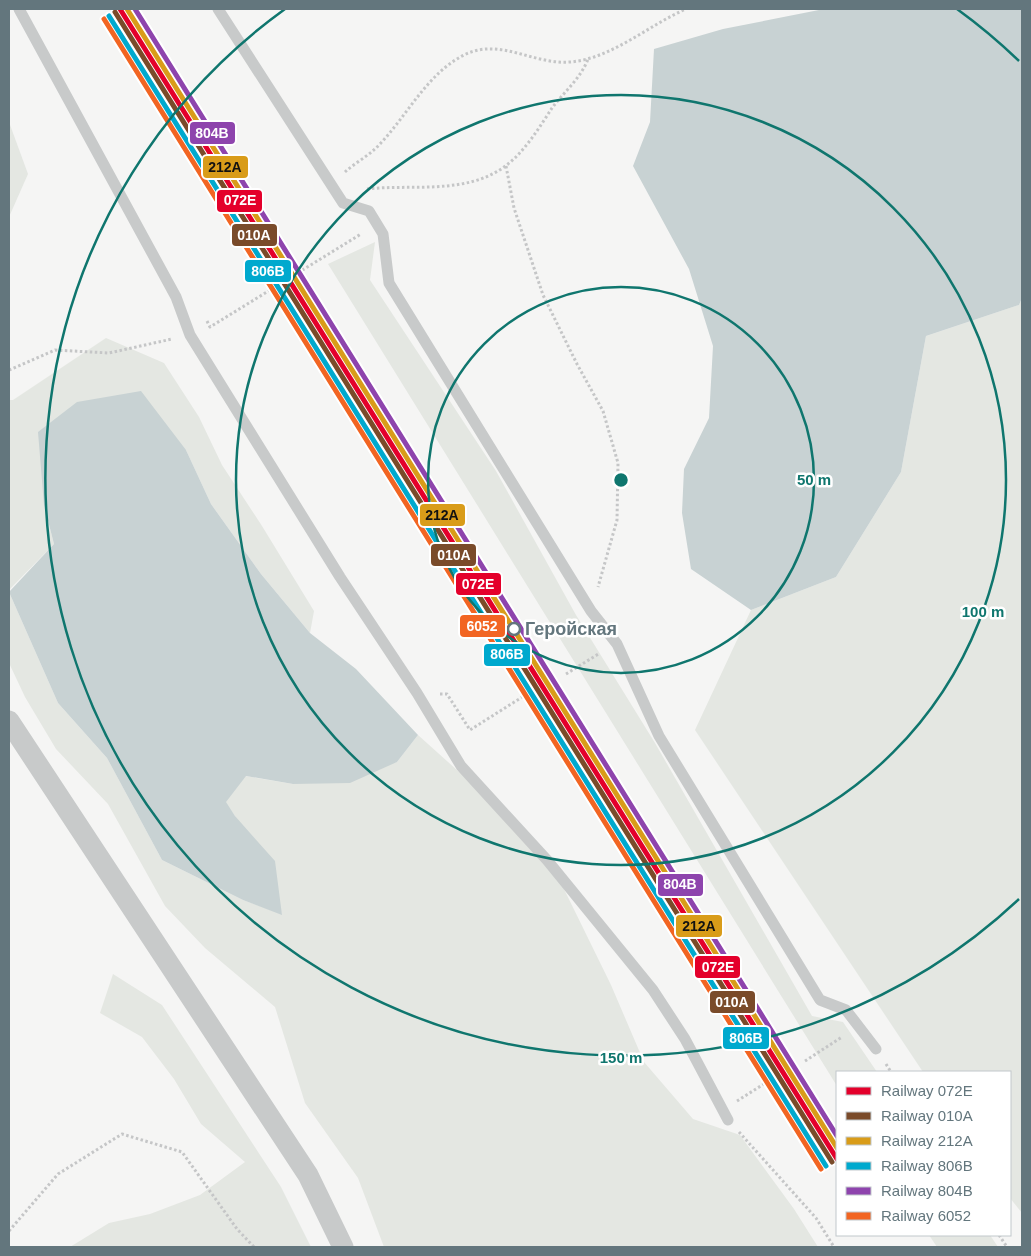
<svg xmlns="http://www.w3.org/2000/svg" width="1031" height="1256" font-family="Arial,sans-serif">
<style>
.green{fill:#e4e7e2}
.water{fill:#c8d2d3}
.lines{fill:none;stroke-linecap:round;stroke-linejoin:round}
.path{stroke:#c5c6c7;stroke-width:3;stroke-dasharray:2.5 2.5;stroke-linecap:butt}
.lane{stroke:#c8caca;stroke-width:11}
.street{stroke:#c8caca;stroke-width:21}
.rail-1-casing{stroke:#fff;stroke-width:9}
.rail-2-casing{stroke:#fff;stroke-width:9}
.rail-3-casing{stroke:#fff;stroke-width:9}
.rail-4-casing{stroke:#fff;stroke-width:9}
.rail-5-casing{stroke:#fff;stroke-width:9}
.rail-6-casing{stroke:#fff;stroke-width:9}
.rail-1{stroke:#e4002b;stroke-width:5}
.rail-2{stroke:#7a4b2a;stroke-width:5}
.rail-3{stroke:#d99c19;stroke-width:5}
.rail-4{stroke:#00a9ce;stroke-width:5}
.rail-5{stroke:#8e44ad;stroke-width:5}
.rail-6{stroke:#f26522;stroke-width:5}
.ring{fill:none;stroke:#0f766e;stroke-width:2.5}
.stop-dot{fill:#fff;stroke:#63767d;stroke-width:2.5}
.labels{text-anchor:middle;stroke-width:5;stroke-linejoin:round;paint-order:stroke}
.stop-label{font-size:18px;font-weight:bold;fill:#63767d;stroke:#fff;text-anchor:start}
.centre{fill:#0f766e;stroke:#fff;stroke-width:2.5}
.ring-label{font-size:15px;text-anchor:middle;font-weight:bold;fill:#0f766e;stroke:#fff;stroke-width:5;stroke-linejoin:round;paint-order:stroke}
.line-badge{stroke:#fff;stroke-width:2}
.badge-label{font-size:14px;text-anchor:middle;font-weight:bold;fill:#fff}
.pale-badge-label{font-size:14px;text-anchor:middle;font-weight:bold;fill:#111}
</style>
<rect width="100%" height="100%" fill="#f5f5f4"/>
<!-- green -->
<g class="green">
<path d="M 9,122 L 28,174 L 9,217 Z"/>
<path d="M 375,242 L 370,280 L 496,471 L 576,615 L 655,743 L 812,1016 L 843,1022 L 877,1072 L 837,1072 L 837,1086 L 328,264 Z"/>
<path d="M 1022,298 L 1022,1213 L 1010,1198 L 1010,1072 L 923,1072 L 695,730 L 751,610 L 836,577 L 901,472 L 926,336 L 1019,305 Z"/>
<path d="M 106,338 L 164,363 L 199,417 L 222,465 L 262,526 L 314,611 L 310,633 L 261,574 L 211,504 L 186,450 L 44,505 L 54,544 L 9,590 L 9,400 L 13,400 Z"/>
<path d="M 9,592 L 58,703 L 107,758 L 162,860 L 243,900 L 282,914 L 235,816 L 225,802 L 245,776 L 293,784 L 397,762 L 418,735 L 497,806 L 562,885 L 611,985 L 644,1062 L 693,1119 L 740,1135 L 794,1209 L 818,1247 L 384,1247 L 358,1178 L 305,1103 L 275,1007 L 205,948 L 165,906 L 108,804 L 56,749 L 25,697 L 9,663 Z"/>
<path d="M 113,974 L 162,1005 L 281,1187 L 311,1247 L 70,1247 L 109,1223 L 150,1214 L 200,1195 L 245,1162 L 201,1124 L 174,1079 L 142,1037 L 100,1013 Z"/>
<path d="M 929,1235 L 990,1235 L 998,1247 L 937,1247 Z"/>
</g>
<!-- water -->
<g class="water">
<path d="M 824,9 L 1022,9 L 1022,298 L 1019,305 L 926,336 L 901,472 L 836,577 L 751,610 L 691,569 L 682,513 L 684,469 L 709,418 L 713,346 L 689,269 L 633,166 L 650,122 L 654,49 L 723,29 Z"/>
<path d="M 141,391 L 186,450 L 211,504 L 261,574 L 310,633 L 356,669 L 418,735 L 397,762 L 350,783 L 293,784 L 246,776 L 226,802 L 235,816 L 275,861 L 282,915 L 243,900 L 162,860 L 107,758 L 58,703 L 9,592 L 54,544 L 44,505 L 38,432 L 77,402 Z"/>
</g>
<g class="lines">
<!-- path -->
<g class="path">
<path d="M 506,166 L 514,208 L 543,295 L 577,364 L 603,411 L 618,463 L 617,520 L 598,587"/>
<path d="M 345,172 C 354,164 366,157 375,149 C 406,119 426,73 466,54 C 501,38 534,65 570,62 C 611,59 649,25 686,9"/>
<path d="M 367,189 C 411,184 465,195 504,167 C 524,153 539,128 552,108 C 564,92 581,78 588,59"/>
<path d="M 207,321 L 210,327 L 361,234"/>
<path d="M 9,370 L 55,350 L 109,353 L 172,339"/>
<path d="M 566,674 L 600,653"/>
<path d="M 440,694 L 447,694 L 470,730 L 527,694"/>
<path d="M 805,1061 L 842,1037"/>
<path d="M 886,1064 L 891,1072"/>
<path d="M 737,1101 L 767,1082"/>
<path d="M 739,1132 L 816,1218 L 834,1247"/>
<path d="M 9,1231 L 58,1174 L 122,1134 L 182,1152 L 237,1229 L 254,1247"/>
<path d="M 999,1235 L 1007,1247"/>
</g>
<!-- lane -->
<g class="lane">
<path d="M 19,9 L 176,297 L 190,335 L 340,577 L 417,693 L 461,766 L 547,860 L 653,990 L 685,1039 L 728,1120"/>
<path d="M 218,9 L 343,203 L 369,211 L 383,234 L 389,283 L 591,611 L 617,644 L 659,736 L 820,1000 L 846,1010 L 876,1049"/>
</g>
<!-- street -->
<path class="street" d="M 9,721 L 308,1175 L 343,1247"/>
<!-- rail-1 casing -->
<g class="rail-1-casing">
<path id="rail-1" d="M 120,9 L 837,1159"/>
</g>
<!-- rail-2 casing -->
<g class="rail-2-casing">
<path id="rail-2" d="M 115,12 L 832,1162"/>
</g>
<!-- rail-3 casing -->
<g class="rail-3-casing">
<path id="rail-3" d="M 127,9 L 837,1148"/>
</g>
<!-- rail-4 casing -->
<g class="rail-4-casing">
<path id="rail-4" d="M 109,16 L 826,1166"/>
</g>
<!-- rail-5 casing -->
<g class="rail-5-casing">
<path id="rail-5" d="M 135,9 L 837,1136"/>
</g>
<!-- rail-6 casing -->
<g class="rail-6-casing">
<path id="rail-6" d="M 104,19 L 821,1169"/>
</g>
<!-- rail-1 -->
<use href="#rail-1" class="rail-1"/>
<!-- rail-2 -->
<use href="#rail-2" class="rail-2"/>
<!-- rail-3 -->
<use href="#rail-3" class="rail-3"/>
<!-- rail-4 -->
<use href="#rail-4" class="rail-4"/>
<!-- rail-5 -->
<use href="#rail-5" class="rail-5"/>
<!-- rail-6 -->
<use href="#rail-6" class="rail-6"/>
</g>
<!-- distance rings -->
<g class="ring">
<circle cx="621" cy="480" r="193"/>
<circle cx="621" cy="480" r="385"/>
<path d="M1019 899A578 578 0 1 1 285 9M957 9A578 578 0 0 1 1019 61"/>
</g>
<!-- markers -->
<circle class="stop-dot" cx="514" cy="629" r="6"/>
<g class="labels">
<!-- stop labels -->
<g class="stop-label">
<text x="525" y="635">Геройская</text>
</g>
</g>
<circle cx="621" cy="480" r="8" class="centre"/>
<g class="ring-label">
<text x="814" y="485">50 m</text>
<text x="983" y="617">100 m</text>
<text x="621" y="1063">150 m</text>
</g>
<g class="line-badge">
<rect x="189" y="121" width="47" height="24" rx="5" fill="#8e44ad"/>
<rect x="202" y="155" width="47" height="24" rx="5" fill="#d99c19"/>
<rect x="216" y="189" width="47" height="24" rx="5" fill="#e4002b"/>
<rect x="231" y="223" width="47" height="24" rx="5" fill="#7a4b2a"/>
<rect x="244" y="259" width="48" height="24" rx="5" fill="#00a9ce"/>
<rect x="419" y="503" width="47" height="24" rx="5" fill="#d99c19"/>
<rect x="430" y="543" width="47" height="24" rx="5" fill="#7a4b2a"/>
<rect x="455" y="572" width="47" height="24" rx="5" fill="#e4002b"/>
<rect x="459" y="614" width="47" height="24" rx="5" fill="#f26522"/>
<rect x="483" y="643" width="48" height="24" rx="5" fill="#00a9ce"/>
<rect x="657" y="873" width="47" height="24" rx="5" fill="#8e44ad"/>
<rect x="675" y="914" width="48" height="24" rx="5" fill="#d99c19"/>
<rect x="694" y="955" width="47" height="24" rx="5" fill="#e4002b"/>
<rect x="709" y="990" width="47" height="24" rx="5" fill="#7a4b2a"/>
<rect x="722" y="1026" width="48" height="24" rx="5" fill="#00a9ce"/>
</g>
<g class="badge-label">
<text x="212" y="138">804В</text>
<text x="240" y="205">072Е</text>
<text x="254" y="240">010А</text>
<text x="268" y="276">806В</text>
<text x="454" y="560">010А</text>
<text x="478" y="589">072Е</text>
<text x="482" y="631">6052</text>
<text x="507" y="659">806В</text>
<text x="680" y="889">804В</text>
<text x="718" y="972">072Е</text>
<text x="732" y="1007">010А</text>
<text x="746" y="1043">806В</text>
</g>
<g class="pale-badge-label">
<text x="225" y="172">212А</text>
<text x="442" y="520">212А</text>
<text x="699" y="931">212А</text>
</g>
<!-- border -->
<rect width="1031" height="1256" fill="none" stroke="#63767d" stroke-width="20"/>
<!-- legend -->
<rect x="836" y="1071" width="175" height="165" fill="#ffffff" stroke="#c1c8cb"/>
<rect x="846" y="1087" width="25" height="8" fill="#e4002b" stroke="#c1c8cb"/>
<text x="881" y="1096" font-size="15" fill="#63767d">Railway 072Е</text>
<rect x="846" y="1112" width="25" height="8" fill="#7a4b2a" stroke="#c1c8cb"/>
<text x="881" y="1121" font-size="15" fill="#63767d">Railway 010А</text>
<rect x="846" y="1137" width="25" height="8" fill="#d99c19" stroke="#c1c8cb"/>
<text x="881" y="1146" font-size="15" fill="#63767d">Railway 212А</text>
<rect x="846" y="1162" width="25" height="8" fill="#00a9ce" stroke="#c1c8cb"/>
<text x="881" y="1171" font-size="15" fill="#63767d">Railway 806В</text>
<rect x="846" y="1187" width="25" height="8" fill="#8e44ad" stroke="#c1c8cb"/>
<text x="881" y="1196" font-size="15" fill="#63767d">Railway 804В</text>
<rect x="846" y="1212" width="25" height="8" fill="#f26522" stroke="#c1c8cb"/>
<text x="881" y="1221" font-size="15" fill="#63767d">Railway 6052</text>
</svg>
